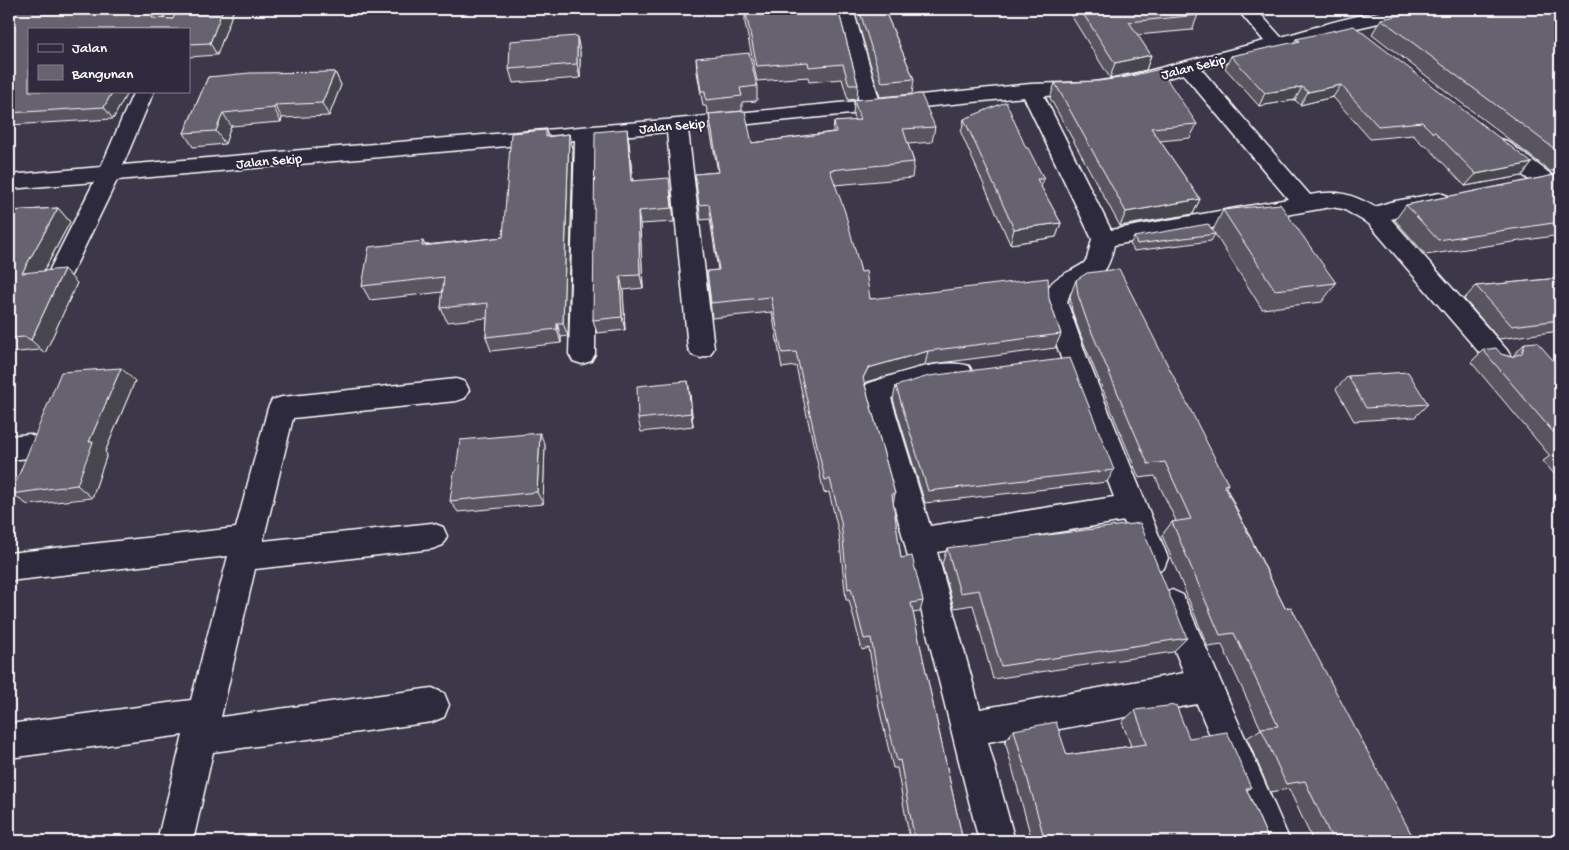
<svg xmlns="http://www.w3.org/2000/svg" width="1569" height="850" font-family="'Gochi Hand',sans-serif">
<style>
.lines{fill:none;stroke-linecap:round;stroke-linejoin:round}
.street-casing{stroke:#fff;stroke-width:3}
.street{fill:#2f2a3d;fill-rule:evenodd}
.wall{fill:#585460;stroke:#fff}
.shaded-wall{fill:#47454e;stroke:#fff}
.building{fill:#666270;stroke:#fff}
.labels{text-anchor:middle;stroke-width:4;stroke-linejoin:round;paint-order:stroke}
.far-street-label{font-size:14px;fill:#fff;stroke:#2f2a3d}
</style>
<rect width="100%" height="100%" fill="#3c3749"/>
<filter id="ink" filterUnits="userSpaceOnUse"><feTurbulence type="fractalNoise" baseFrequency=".02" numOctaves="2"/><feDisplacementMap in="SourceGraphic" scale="10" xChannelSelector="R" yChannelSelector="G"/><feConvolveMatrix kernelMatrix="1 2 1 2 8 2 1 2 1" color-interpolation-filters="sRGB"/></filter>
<g filter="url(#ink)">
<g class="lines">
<!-- street casing -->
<g class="street-casing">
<g id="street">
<path d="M 835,9 L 853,9 L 879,99 L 1031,84 L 1094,82 L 1121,78 L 1264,41 L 1237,9 L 1256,9 L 1281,37 C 1328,24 1377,6 1426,9 L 1423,13 L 1348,30 L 1201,69 L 1310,195 C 1338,190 1350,193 1375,207 L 1390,202 L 1440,193 L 1448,196 L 1451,201 L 1448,206 L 1391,219 L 1507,350 L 1511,357 L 1507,364 L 1498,367 L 1489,364 L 1369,224 L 1343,209 L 1331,207 L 1114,245 C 1106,284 1094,274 1070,293 L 1067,302 L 1087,358 L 1168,558 L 1164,568 L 1153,572 L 1142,568 L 1124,521 L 937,552 L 980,709 L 1184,673 L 1156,605 L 1161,595 L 1172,590 L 1183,595 L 1290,841 L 1254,841 L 1197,704 L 988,742 L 1015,841 L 979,841 L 904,541 L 863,392 L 867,384 C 894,375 941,357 969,366 L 973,373 L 969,380 L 926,387 L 891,398 L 930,526 L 1114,497 L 1061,358 L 1043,302 C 1050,274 1064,277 1084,263 L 1087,259 L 1092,239 L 1024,97 L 688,130 L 714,348 L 710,355 L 701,358 L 692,355 L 688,348 L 667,132 L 596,138 L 595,354 L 591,361 L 582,364 L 573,361 L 569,354 L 575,140 L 117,180 L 74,269 L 71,275 L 62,278 L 53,275 L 50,269 L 94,182 L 9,189 L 9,175 L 101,167 L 134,91 L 154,91 L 123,165 L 677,119 L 859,101 ZM 1183,74 L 1288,199 L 1111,230 L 1044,96 L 1094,94 L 1121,90 Z"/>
<path d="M 1499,139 L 1507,141 L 1553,176 L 1556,181 L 1553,186 L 1545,188 L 1537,186 L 1491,151 L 1488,146 L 1491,141 Z"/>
<path d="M 456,379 L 465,382 L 469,390 L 465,398 L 456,401 L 293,418 L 263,541 L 432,523 L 443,527 L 447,536 L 443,545 L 432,549 L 255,569 L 221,717 L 432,688 L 444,693 L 449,705 L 444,717 L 432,722 L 213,752 L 193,841 L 157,841 L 183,735 L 9,758 L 9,724 L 191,700 L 228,556 L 9,581 L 9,553 L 236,528 L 268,408 L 272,400 L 282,397 Z"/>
<path d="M 29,434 L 39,438 L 43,446 L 39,454 L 29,458 L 9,460 L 9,436 Z"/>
</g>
</g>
<!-- street -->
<use href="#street" class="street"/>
</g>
<!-- wall -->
<g class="wall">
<path d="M 9,9 L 167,9 L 164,18 L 173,19 L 177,9 L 234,9 L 217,55 L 189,57 L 189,29 L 29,29 L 128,91 L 113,119 L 9,125 Z"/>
<path d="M 745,9 L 838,9 L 858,85 L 857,99 L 848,100 L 842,79 L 809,82 L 808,77 L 757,81 L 745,23 Z"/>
<path d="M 854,9 L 884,9 L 914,79 L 912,94 L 880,97 Z"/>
<path d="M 1067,9 L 1192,9 L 1198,15 L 1192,30 L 1137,35 L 1151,55 L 1146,70 L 1110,78 Z"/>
<path d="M 1560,9 L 1560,171 L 1550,171 L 1372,34 L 1381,19 Z"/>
<path d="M 1296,39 L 1532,163 L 1522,176 L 1465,186 L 1426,145 L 1423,145 L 1413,135 L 1370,139 L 1333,97 L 1300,105 L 1295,100 L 1259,106 L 1225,68 L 1231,56 L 1294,43 Z"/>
<path d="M 580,51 L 580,78 L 513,83 L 509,69 Z"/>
<path d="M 696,58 L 757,86 L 757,101 L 742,102 L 742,111 L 708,114 L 706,106 L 703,106 L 697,72 Z"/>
<path d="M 335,72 L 341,85 L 329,116 L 282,118 L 281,122 L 231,126 L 225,144 L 193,147 L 184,133 L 208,77 Z"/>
<path d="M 1055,83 L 1197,124 L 1190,138 L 1160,141 L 1200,199 L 1193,214 L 1120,226 L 1050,98 Z"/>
<path d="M 854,100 L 935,127 L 932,142 L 908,144 L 914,162 L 912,178 L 835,185 L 861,272 L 870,299 L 1049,299 L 1061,334 L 1055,348 L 925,365 L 866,382 L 865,385 L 895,494 L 893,504 L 901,558 L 923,601 L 920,612 L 913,613 L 963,841 L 910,841 L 897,768 L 893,768 L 879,708 L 869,648 L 862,650 L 849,600 L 846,600 L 839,534 L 829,492 L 824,493 L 796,366 L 782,368 L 772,312 L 712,318 L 707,271 L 718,270 L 710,219 L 701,220 L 695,174 L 718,172 L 710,130 L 709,114 L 752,143 L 833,132 L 834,122 L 855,121 L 853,116 Z"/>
<path d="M 964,119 L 1026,148 L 1044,179 L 1041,187 L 1061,223 L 1056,237 L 1010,244 L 961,133 Z"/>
<path d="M 627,129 L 629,143 L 633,181 L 671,192 L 674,222 L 640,224 L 643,288 L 623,290 L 625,330 L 597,333 L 593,320 Z"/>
<path d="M 546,130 L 548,136 L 569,134 L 573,149 L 568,336 L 561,337 L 561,343 L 491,351 L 486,337 L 487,318 L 447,322 L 441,308 L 443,292 L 370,300 L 362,286 L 423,241 L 425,245 L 503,237 Z"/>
<path d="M 1560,174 L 1560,235 L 1426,255 L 1395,220 L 1406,205 Z"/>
<path d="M 58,208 L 70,222 L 44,271 L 77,283 L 45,353 L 39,350 L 9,353 L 9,211 Z"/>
<path d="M 1223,210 L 1336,283 L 1322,302 L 1262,309 L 1215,234 L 1211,241 L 1134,251 L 1130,244 L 1134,237 L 1213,230 Z"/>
<path d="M 1560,278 L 1560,331 L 1499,339 L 1464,299 L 1476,286 Z"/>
<path d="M 1076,280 L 1228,484 L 1226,487 L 1285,608 L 1415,841 L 1313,841 L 1289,789 L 1270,792 L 1247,738 L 1261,729 L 1222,645 L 1208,647 L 1162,535 L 1172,522 L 1176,521 L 1155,476 L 1139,478 L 1081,336 L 1072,311 L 1070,296 Z"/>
<path d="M 1525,343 L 1560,368 L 1560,481 L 1543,461 L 1550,456 L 1471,362 L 1483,350 L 1512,357 Z"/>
<path d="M 1348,376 L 1428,404 L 1415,417 L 1354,421 L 1336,389 Z"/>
<path d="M 135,381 L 105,452 L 107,454 L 92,498 L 28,505 L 11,494 Z"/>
<path d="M 896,386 L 1114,470 L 1107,482 L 925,503 L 893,399 Z"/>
<path d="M 690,394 L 693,426 L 641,432 L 638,419 Z"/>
<path d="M 545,445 L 543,504 L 458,512 L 450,501 Z"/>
<path d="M 947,548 L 1187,638 L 1173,652 L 993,679 L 973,605 L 954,608 L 942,564 Z"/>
<path d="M 1135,710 L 1189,738 L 1251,788 L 1247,790 L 1269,841 L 1032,841 L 1005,741 L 1014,730 L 1067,755 L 1131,746 L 1122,722 Z"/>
</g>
<!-- shaded-wall -->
<g class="shaded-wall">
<path d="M 156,9 L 167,9 L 160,29 L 152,18 Z"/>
<path d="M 223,9 L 234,9 L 217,55 L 210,43 Z"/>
<path d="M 577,36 L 580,51 L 580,78 L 577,64 Z"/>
<path d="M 1151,55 L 1146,70 L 1110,78 L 1115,63 Z"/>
<path d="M 335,72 L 341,85 L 329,116 L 322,103 Z"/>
<path d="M 1341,85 L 1333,97 L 1300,105 L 1308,92 Z"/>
<path d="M 1302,87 L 1295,100 L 1259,106 L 1265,93 Z"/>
<path d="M 113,91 L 128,91 L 113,119 L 104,107 Z"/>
<path d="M 275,105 L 282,118 L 281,122 L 274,108 Z"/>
<path d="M 223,113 L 231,126 L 225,144 L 216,131 Z"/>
<path d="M 627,129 L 629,143 L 634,195 L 631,181 Z"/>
<path d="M 569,134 L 573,149 L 568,336 L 563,323 Z"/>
<path d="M 1532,163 L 1522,176 L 1465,186 L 1476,174 Z"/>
<path d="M 1200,199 L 1193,214 L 1120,226 L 1126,212 Z"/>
<path d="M 58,208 L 70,222 L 35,287 L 22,273 Z"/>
<path d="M 638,211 L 640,224 L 643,288 L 640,275 Z"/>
<path d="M 1061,223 L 1056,237 L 1010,244 L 1014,229 Z"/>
<path d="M 64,269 L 77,283 L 45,353 L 31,340 Z"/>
<path d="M 620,276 L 623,290 L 625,330 L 622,317 Z"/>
<path d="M 557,323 L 561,337 L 561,343 L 557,329 Z"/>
<path d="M 928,351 L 925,365 L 866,382 L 861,392 L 863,378 L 868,368 Z"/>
<path d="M 121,368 L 135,381 L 105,452 L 107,454 L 92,498 L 77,485 L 89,442 Z"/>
<path d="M 688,381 L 690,394 L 693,426 L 691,413 Z"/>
<path d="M 540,433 L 545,445 L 543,504 L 537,492 Z"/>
</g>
<!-- building -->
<g class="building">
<path d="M 9,9 L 156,9 L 152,18 L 173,19 L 177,9 L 223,9 L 210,43 L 189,44 L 189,29 L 29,29 L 29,91 L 113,91 L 104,107 L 9,113 Z"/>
<path d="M 745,9 L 838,9 L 858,85 L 849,85 L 843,64 L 809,67 L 808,62 L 757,66 Z"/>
<path d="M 859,9 L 884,9 L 914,79 L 882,82 Z"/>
<path d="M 1080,9 L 1192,9 L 1198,15 L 1129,22 L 1151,55 L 1115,63 Z"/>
<path d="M 1434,9 L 1560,9 L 1560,153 L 1381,19 Z"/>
<path d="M 1354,26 L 1532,163 L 1476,174 L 1435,132 L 1432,132 L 1422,122 L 1378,126 L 1341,85 L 1308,92 L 1302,87 L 1265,93 L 1231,56 L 1300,41 L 1296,39 Z"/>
<path d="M 577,36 L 577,64 L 509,69 L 510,41 Z"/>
<path d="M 749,53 L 757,86 L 740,88 L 742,96 L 706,100 L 705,91 L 701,91 L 696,58 Z"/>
<path d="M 1160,69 L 1197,124 L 1151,128 L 1200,199 L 1126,212 L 1055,83 L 1099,81 L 1127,77 Z"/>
<path d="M 335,72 L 322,103 L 275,105 L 274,108 L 223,113 L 216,131 L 184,133 L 208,77 L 250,73 Z"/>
<path d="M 921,94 L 935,127 L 903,129 L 914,162 L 830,170 L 845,212 L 861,272 L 866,271 L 870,299 L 1048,278 L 1049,299 L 1061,334 L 928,351 L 868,368 L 863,378 L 895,494 L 892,494 L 901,558 L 912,556 L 923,601 L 911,603 L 963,841 L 915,841 L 900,760 L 897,761 L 882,699 L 871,638 L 864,639 L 851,588 L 848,589 L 841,522 L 830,479 L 825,480 L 796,352 L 782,353 L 771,297 L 711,303 L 707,271 L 719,270 L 709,204 L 699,205 L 695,174 L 719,172 L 709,114 L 745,111 L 752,143 L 836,132 L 834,122 L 860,120 L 854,100 Z"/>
<path d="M 1006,102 L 1026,148 L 1028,148 L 1044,179 L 1037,179 L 1061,223 L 1014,229 L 964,119 Z"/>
<path d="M 627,129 L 631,181 L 669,178 L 672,208 L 638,211 L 640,275 L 620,276 L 622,317 L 593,320 L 595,132 Z"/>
<path d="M 546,130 L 546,137 L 569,134 L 563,323 L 557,323 L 557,329 L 486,337 L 488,303 L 441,308 L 444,277 L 362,286 L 369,247 L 423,241 L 422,246 L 503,237 L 511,133 Z"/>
<path d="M 1560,174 L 1560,222 L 1438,240 L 1406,205 Z"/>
<path d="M 1280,204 L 1336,283 L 1275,290 L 1223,210 Z"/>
<path d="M 58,208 L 22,273 L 64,269 L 31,340 L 25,337 L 9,338 L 9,288 L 10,286 L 9,286 L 9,211 Z"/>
<path d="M 1208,224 L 1215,234 L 1137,244 L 1134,237 Z"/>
<path d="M 1119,269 L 1228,484 L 1224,485 L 1285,608 L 1291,607 L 1415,841 L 1333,841 L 1305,781 L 1286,784 L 1261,728 L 1278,726 L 1234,633 L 1220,635 L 1172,522 L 1191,519 L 1165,462 L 1148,464 L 1087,321 L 1078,295 L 1076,280 L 1087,273 Z"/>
<path d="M 1560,278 L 1560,320 L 1512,326 L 1476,286 Z"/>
<path d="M 1537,342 L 1560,368 L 1560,440 L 1483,350 L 1496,348 L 1501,354 L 1511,357 L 1522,353 L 1525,343 Z"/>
<path d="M 1070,358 L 1114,470 L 928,491 L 896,386 L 929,376 Z"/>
<path d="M 121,368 L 89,442 L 93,442 L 77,485 L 11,494 L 61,372 Z"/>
<path d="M 1408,372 L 1428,404 L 1366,408 L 1348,376 Z"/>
<path d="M 688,381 L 691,413 L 638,419 L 637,386 Z"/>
<path d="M 540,433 L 537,492 L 450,501 L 454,472 L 456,471 L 460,440 Z"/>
<path d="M 1140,523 L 1187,638 L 1001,666 L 979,590 L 960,593 L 947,548 Z"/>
<path d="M 1176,705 L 1189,738 L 1227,732 L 1251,788 L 1246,788 L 1269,841 L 1045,841 L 1014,730 L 1056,722 L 1067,755 L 1147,744 L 1135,710 Z"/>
</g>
</g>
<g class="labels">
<!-- far-street labels -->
<g class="far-street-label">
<text transform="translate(1193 66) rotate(-14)" y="5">Jalan Sekip</text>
<text transform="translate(672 125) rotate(-5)" y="5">Jalan Sekip</text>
<text transform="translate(269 160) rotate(-5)" y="5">Jalan Sekip</text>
</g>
</g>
<!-- margin -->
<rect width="1569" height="850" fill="none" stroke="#2f2a3d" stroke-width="30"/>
<rect x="15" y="15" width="1539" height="820" fill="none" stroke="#fff" stroke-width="2" filter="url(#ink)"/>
<!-- legend -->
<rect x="28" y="28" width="162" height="65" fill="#2f2a3d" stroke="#827f8b"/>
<rect x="38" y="44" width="25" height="8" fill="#2f2a3d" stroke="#827f8b"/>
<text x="72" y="52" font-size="15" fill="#ffffff">Jalan</text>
<rect x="38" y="65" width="25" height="15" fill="#666270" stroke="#827f8b"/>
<text x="72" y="78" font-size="15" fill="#ffffff">Bangunan</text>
</svg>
